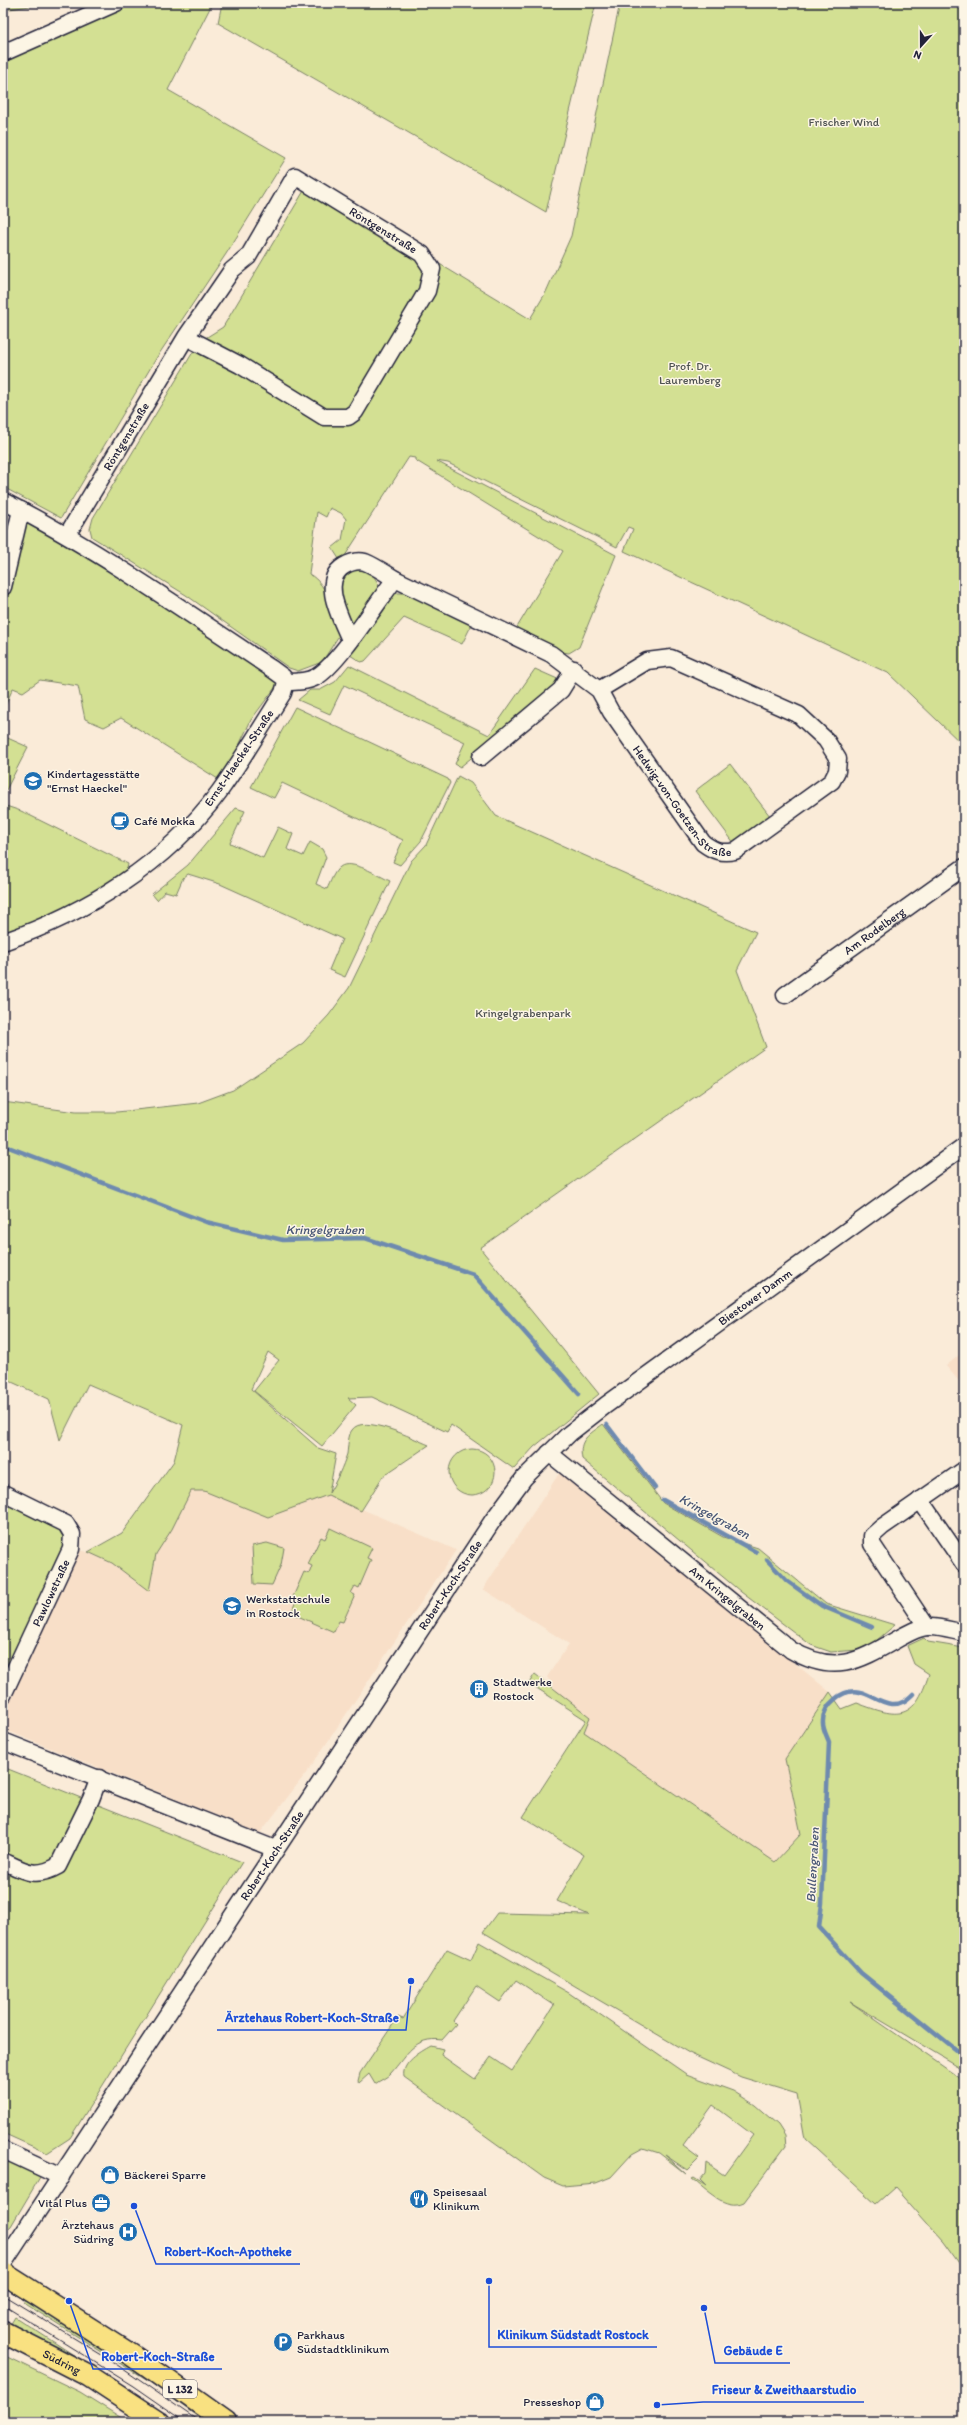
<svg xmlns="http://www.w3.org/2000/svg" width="967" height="2425" font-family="Itim,sans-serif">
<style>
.built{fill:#f8dfc8}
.green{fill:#d3e093;stroke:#7a8167}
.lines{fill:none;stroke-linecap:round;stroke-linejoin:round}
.stream{stroke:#6e8aaf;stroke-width:4.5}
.minor-casing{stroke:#22223b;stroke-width:19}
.major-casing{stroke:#22223b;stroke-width:24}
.minor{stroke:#fcf5e5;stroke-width:16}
.major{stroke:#f9e181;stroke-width:21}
.tram{stroke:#22223b;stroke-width:1}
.labels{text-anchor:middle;stroke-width:3;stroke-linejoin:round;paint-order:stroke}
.shield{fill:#fcf5e5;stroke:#63616e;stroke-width:1}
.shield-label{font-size:11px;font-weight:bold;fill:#22223b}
.park-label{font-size:12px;fill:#4e5251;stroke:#fcf5e5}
.street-label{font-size:12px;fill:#22223b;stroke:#fcf5e5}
.poi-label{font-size:12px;fill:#22223b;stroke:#fcf5e5;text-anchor:start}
.water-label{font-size:13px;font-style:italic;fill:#485675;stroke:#fcf5e5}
.leader{fill:none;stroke:#1d4ed8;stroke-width:1.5}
.callout-dot{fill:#1d4ed8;stroke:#fcf5e5;stroke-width:1.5}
.callout-label{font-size:13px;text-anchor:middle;font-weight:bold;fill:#1d4ed8;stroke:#fcf5e5;stroke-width:3;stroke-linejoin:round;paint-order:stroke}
</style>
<rect width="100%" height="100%" fill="#faebd8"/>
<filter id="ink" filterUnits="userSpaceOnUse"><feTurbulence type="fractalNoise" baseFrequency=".025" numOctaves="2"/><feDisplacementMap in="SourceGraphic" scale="8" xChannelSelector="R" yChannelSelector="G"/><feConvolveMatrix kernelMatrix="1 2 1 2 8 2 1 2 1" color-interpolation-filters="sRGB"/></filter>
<g filter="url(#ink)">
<!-- built -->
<g class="built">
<path d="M 964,1351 L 964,1387 L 946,1366 Z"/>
<path d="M 224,1449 L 456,1550 L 310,1768 L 260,1833 L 3,1729 L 3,1695 L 71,1549 L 88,1552 L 112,1563 Z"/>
<path d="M 560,1472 L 830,1692 L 785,1759 L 801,1834 L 775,1862 L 584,1732 L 590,1717 L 559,1695 L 547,1677 L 569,1644 L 483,1589 Z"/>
</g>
<!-- green -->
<g class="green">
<path d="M 3,3 L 50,3 L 3,10 Z"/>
<path d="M 132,3 L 200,3 L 211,6 L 168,90 L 286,158 L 226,254 L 157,357 L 61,518 L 3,487 L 3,62 Z"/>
<path d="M 222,3 L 596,3 L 546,212 L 218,23 Z"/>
<path d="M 620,3 L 964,3 L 964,746 L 888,673 L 624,551 L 633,529 L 628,527 L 617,547 L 448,463 L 436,461 L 616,555 L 579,647 L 569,653 L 555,651 L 516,629 L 563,551 L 415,460 L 415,458 L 409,457 L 341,562 L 332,548 L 342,540 L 346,519 L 341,513 L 330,508 L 326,517 L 317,512 L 309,574 C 329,585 333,614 340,634 L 322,662 L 298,671 L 289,668 L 186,595 L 92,537 L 90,529 L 93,518 L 199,342 L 223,327 L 308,184 L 530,319 L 546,292 L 571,236 Z"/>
<path d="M 30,523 L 91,558 L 280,681 L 251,720 L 234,756 L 218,779 L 121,718 L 104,727 L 85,719 L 78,686 L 40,680 L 23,692 L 13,688 L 3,711 L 3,613 L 20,528 Z"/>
<path d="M 352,569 C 366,568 374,573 379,586 L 376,597 L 354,625 L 350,625 L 339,589 L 340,581 Z"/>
<path d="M 395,593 L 408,593 L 472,624 L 462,644 L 404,618 L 365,661 L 361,662 L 350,655 Z"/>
<path d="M 349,665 L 489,735 L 535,669 L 562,681 L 557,689 L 460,767 L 455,764 L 465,742 L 344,685 L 330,714 L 298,700 L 310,690 L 320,690 L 335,682 Z"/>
<path d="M 295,707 L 448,779 L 450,783 L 421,841 L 400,865 L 393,862 L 403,840 L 282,783 L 274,798 L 251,787 Z"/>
<path d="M 3,736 L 28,747 L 5,792 L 3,791 Z"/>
<path d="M 730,764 L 770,816 L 734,843 L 695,791 Z"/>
<path d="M 458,776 L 471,783 L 496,816 L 756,932 L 737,970 L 766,1047 L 480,1248 L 599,1394 L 534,1447 L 514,1469 L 451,1425 L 447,1432 L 372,1397 L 348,1398 L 356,1405 L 322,1446 L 254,1391 L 279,1360 L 268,1352 L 251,1389 L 318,1448 L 336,1454 L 329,1493 C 336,1482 343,1466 347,1454 C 348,1447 348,1435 352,1430 C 363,1413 414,1439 429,1445 L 383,1476 L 361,1511 L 328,1495 L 268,1517 L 204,1491 L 191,1491 L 172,1529 L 156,1554 L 149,1591 L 112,1563 L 88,1552 L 122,1533 L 174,1461 L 183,1425 L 88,1384 L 60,1440 L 49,1399 L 3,1378 L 3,1102 L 76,1112 L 117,1112 L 198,1103 L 233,1090 L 303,1043 L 329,1015 L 349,988 L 411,861 L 426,845 Z"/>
<path d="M 3,805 L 21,811 L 128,864 L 126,875 L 86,901 L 3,935 Z"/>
<path d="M 236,808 L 245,811 L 230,843 L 263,858 L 278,827 L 293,834 L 287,849 L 303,856 L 310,842 L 322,849 L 326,857 L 316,884 L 327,889 C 330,883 334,871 340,867 C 351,858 379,876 390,881 L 345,977 L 329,970 L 342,939 L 220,884 L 188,874 L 183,878 L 176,894 L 165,891 L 157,900 L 152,894 L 188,865 Z"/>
<path d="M 603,1424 L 663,1503 L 723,1537 L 758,1548 L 826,1604 L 895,1625 L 871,1645 L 859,1650 L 831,1652 L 811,1645 L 741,1592 L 582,1459 C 578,1439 589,1435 603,1424 Z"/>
<circle cx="472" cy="1472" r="23"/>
<path d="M 3,1502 L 58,1527 L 67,1543 L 3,1677 Z"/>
<path d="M 330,1528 L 372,1548 L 367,1558 L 371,1560 L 359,1588 L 355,1586 L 351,1593 L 355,1595 L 343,1622 L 339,1621 L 334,1632 L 291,1613 L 296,1601 L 292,1599 L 304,1572 L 309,1574 L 312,1566 L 308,1564 L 321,1537 L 325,1539 Z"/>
<path d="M 267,1543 L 284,1548 L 281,1565 L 272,1585 L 254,1584 L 252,1546 Z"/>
<path d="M 924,1638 L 928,1642 L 964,1648 L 964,2070 L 850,2002 L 964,2081 L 964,2270 L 943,2241 L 895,2187 L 876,2204 L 805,2139 L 797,2094 L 741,2077 L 689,2053 L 483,1932 L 497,1913 L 589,1915 L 557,1901 L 584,1855 L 523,1817 L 586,1720 L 529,1683 L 535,1674 L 590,1717 L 584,1732 L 775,1862 L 801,1834 L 785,1759 L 830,1692 L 842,1709 L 857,1703 C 899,1719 914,1721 929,1674 L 914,1664 L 907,1646 Z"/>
<path d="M 3,1767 L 242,1862 L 70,2138 L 47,2153 L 3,2133 Z"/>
<path d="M 479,1942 L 569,1993 L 686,2074 L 733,2091 L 755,2105 L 778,2125 L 785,2136 L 786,2146 L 744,2202 C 725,2211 707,2190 692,2179 L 694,2178 L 706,2186 L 700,2180 L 705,2174 L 706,2163 L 724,2175 L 753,2135 L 713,2105 L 683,2146 L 699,2158 L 687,2170 L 665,2155 L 686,2174 L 659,2153 L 643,2148 L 632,2154 L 611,2177 L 596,2183 L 563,2186 L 544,2178 L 404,2077 C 401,2063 420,2052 431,2046 L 443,2049 L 441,2055 L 475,2079 L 491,2057 L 512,2071 L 554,2005 L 516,1980 L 500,2002 L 476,1986 L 453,2021 L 456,2024 L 442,2040 C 414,2036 407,2055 391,2073 C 387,2078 380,2080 375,2084 L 369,2074 L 359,2083 L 358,2081 L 360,2073 L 398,2017 L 403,2019 L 447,1949 L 471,1960 Z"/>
<path d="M 3,2157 L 36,2172 L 40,2177 L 11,2226 L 3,2233 Z"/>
<path d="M 27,2299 L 154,2381 L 211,2422 L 205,2422 L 151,2383 L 24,2303 Z"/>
<path d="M 15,2317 L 177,2422 L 170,2422 L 107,2379 L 9,2327 Z"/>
<path d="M 3,2355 L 80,2392 L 128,2422 L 3,2422 Z"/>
</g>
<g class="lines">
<!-- stream -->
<g class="stream">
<path d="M 3,1145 L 206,1222 L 283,1240 L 365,1238 L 473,1274 L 579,1394"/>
<path d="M 607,1425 L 655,1488"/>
<path d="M 663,1500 L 756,1552"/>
<path d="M 767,1560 L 787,1581 L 822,1606 L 872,1627"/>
<path d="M 913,1694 C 907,1700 901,1705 891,1704 C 880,1703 870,1694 860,1692 C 843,1688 823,1705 823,1721 C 822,1728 827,1736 829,1742 L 822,1903 L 819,1927 L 861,1973 L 964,2056"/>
</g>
<!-- minor casing -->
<g class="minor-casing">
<g id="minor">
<path d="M 3,53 L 116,3"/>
<path d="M 3,501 C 97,549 184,610 272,669 L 283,677 L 286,682 L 283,693 C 262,726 242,760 219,792 C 166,864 86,913 3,942"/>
<path id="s1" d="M 67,535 L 186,337 L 232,270 L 248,257 L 295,176 L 422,254 L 432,269 L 427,291 L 355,412 L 348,417 L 324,417 L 240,365 L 186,337"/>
<path d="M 3,587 L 21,510"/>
<path d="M 350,640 C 342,620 319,581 344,566 C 351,562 357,560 365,562 C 375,566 385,573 395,579"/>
<path id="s2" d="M 286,682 C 295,682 307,682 316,677 C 338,665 378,601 395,579 L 551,654 L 599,690 L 611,712 L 703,843 C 714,851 721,854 735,851 L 832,781 L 837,771 L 838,759 L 826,740 L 799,715 L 671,658 L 647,661 L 599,690"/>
<path d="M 481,757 L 561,690 L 574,669"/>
<path id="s3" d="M 785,995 L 964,867"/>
<path id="s4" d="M 549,1453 L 791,1650 C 834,1675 857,1662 896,1640 C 905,1635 918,1627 928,1627 C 939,1626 953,1631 964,1633"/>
<path d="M 3,1493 L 66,1524 L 72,1534 L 71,1549 L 3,1695"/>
<path d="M 920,1500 L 964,1564"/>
<path d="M 927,1627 L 872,1544 L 872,1536 L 882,1527 L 964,1470"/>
<path d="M 3,1741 L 275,1849"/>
<path d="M 3,1861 C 24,1871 35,1879 58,1866 L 91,1799 L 99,1778"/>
<path d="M 3,2150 L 61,2177"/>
<path id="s5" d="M 3,2264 L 493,1520 L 524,1478 L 570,1433 L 606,1405 L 964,1146"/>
</g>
</g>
<!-- major casing -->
<g class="major-casing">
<g id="major">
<path d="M 3,2273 L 133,2356 L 226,2422"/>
<path id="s6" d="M 3,2332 L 89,2376 L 159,2422"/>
</g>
</g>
<!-- minor -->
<use href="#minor" class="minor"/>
<!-- major -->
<use href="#major" class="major"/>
<!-- tram -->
<g class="tram">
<path d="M 3,2295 L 110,2360 L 200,2422"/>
<path d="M 3,2305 L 133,2386 L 185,2422"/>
</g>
</g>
</g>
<!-- icons -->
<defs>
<g id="school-disc" transform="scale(1)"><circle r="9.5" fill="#1f6fb2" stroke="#fcf5e5"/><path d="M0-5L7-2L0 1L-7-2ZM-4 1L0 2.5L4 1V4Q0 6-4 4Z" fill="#fff"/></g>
<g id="cafe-disc" transform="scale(1)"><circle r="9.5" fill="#1f6fb2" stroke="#fcf5e5"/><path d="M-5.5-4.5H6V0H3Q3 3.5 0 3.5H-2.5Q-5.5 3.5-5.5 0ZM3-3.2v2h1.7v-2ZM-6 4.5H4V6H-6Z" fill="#fff"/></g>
<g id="building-disc" transform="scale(1)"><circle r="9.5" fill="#1f6fb2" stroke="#fcf5e5"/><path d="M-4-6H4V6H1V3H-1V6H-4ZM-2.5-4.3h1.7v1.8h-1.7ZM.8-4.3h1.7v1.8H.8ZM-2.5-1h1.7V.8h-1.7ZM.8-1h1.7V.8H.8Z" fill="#fff"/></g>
<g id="shop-disc" transform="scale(1)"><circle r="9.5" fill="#1f6fb2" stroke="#fcf5e5"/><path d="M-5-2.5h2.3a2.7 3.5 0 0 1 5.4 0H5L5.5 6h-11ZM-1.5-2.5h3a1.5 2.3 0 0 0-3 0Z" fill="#fff"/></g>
<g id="restaurant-disc" transform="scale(1)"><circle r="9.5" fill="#1f6fb2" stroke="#fcf5e5"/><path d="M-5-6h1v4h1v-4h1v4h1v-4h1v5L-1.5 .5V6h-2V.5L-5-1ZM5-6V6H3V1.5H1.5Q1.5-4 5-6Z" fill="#fff"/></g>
<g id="office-disc" transform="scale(1)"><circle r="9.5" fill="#1f6fb2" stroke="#fcf5e5"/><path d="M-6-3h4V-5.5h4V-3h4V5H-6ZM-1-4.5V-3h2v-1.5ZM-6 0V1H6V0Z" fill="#fff"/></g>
<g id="hospital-disc" transform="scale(1)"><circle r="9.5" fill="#1f6fb2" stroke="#fcf5e5"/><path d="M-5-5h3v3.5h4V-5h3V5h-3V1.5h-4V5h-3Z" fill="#fff"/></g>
<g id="parking-disc" transform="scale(1)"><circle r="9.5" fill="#1f6fb2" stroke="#fcf5e5"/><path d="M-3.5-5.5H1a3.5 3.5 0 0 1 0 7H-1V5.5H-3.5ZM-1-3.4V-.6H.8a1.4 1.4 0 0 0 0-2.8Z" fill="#fff"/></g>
</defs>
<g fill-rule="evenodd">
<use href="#school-disc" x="33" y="781"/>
<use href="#cafe-disc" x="120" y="821"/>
<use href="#school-disc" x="232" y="1606"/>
<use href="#building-disc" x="479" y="1689"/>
<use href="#shop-disc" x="110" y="2175"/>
<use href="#restaurant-disc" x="419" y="2199"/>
<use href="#office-disc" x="101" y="2203"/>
<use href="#hospital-disc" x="128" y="2232"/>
<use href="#parking-disc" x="283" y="2342"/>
<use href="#shop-disc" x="595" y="2402"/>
</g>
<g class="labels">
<!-- shield labels -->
<rect class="shield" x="163" y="2380" width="34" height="18" rx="3"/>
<g class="shield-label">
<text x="180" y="2393">L 132</text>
</g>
<!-- park labels -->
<g class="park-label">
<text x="844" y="126">Frischer Wind</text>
<text x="690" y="370">Prof. Dr.<tspan x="690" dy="14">Lauremberg</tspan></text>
<text x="523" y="1017">Kringelgrabenpark</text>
</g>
<!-- street labels -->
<g class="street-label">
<text dy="4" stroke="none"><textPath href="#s1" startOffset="530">Röntgenstraße</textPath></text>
<text dy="4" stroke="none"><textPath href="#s1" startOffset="115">Röntgenstraße</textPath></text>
<text transform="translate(239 758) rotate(-56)" y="4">Ernst-Haeckel-Straße</text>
<text dy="4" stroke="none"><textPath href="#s2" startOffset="532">Hedwig-von-Goetzen-Straße</textPath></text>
<text dy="4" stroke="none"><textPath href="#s3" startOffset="110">Am Rodelberg</textPath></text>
<text dy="4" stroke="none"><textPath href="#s5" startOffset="1237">Biestower Damm</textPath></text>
<text dy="4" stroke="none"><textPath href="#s5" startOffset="813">Robert-Koch-Straße</textPath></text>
<text transform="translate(51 1593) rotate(-65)" y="4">Pawlowstraße</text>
<text dy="4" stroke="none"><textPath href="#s4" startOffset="230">Am Kringelgraben</textPath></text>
<text dy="4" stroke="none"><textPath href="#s5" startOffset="489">Robert-Koch-Straße</textPath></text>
<text dy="4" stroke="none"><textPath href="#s6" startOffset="66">Südring</textPath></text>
</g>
<!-- poi labels -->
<g class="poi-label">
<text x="47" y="778">Kindertagesstätte<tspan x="47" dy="14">"Ernst Haeckel"</tspan></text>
<text x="134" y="825">Café Mokka</text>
<text x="246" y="1603">Werkstattschule<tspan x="246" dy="14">in Rostock</tspan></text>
<text x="493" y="1686">Stadtwerke<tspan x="493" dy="14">Rostock</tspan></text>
<text x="124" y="2179">Bäckerei Sparre</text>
<text x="433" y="2196">Speisesaal<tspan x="433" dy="14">Klinikum</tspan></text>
<text x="87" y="2207" text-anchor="end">Vital Plus</text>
<text x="114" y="2229" text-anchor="end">Ärztehaus<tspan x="114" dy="14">Südring</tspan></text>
<text x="297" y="2339">Parkhaus<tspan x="297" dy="14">Südstadtklinikum</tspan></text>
<text x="581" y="2406" text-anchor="end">Presseshop</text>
</g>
<!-- water labels -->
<g class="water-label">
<text x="325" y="1234">Kringelgraben</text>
<text transform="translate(715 1516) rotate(29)" y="5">Kringelgraben</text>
<text transform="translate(812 1865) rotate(-87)" y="5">Bullengraben</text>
</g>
</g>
<!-- callouts -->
<path class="leader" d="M411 1981L406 2030H217M134 2206L156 2264H300M489 2281L489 2347H657M704 2308L715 2363H790M69 2301L93 2369H222M657 2405L703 2402H864"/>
<g class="callout-dot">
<circle cx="411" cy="1981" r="4"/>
<circle cx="134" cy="2206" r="4"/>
<circle cx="489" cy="2281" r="4"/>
<circle cx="704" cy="2308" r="4"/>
<circle cx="69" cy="2301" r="4"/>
<circle cx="657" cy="2405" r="4"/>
</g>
<g class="callout-label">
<text x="312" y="2022">Ärztehaus Robert-Koch-Straße</text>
<text x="228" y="2256">Robert-Koch-Apotheke</text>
<text x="573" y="2339">Klinikum Südstadt Rostock</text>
<text x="753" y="2355">Gebäude E</text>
<text x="158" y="2361">Robert-Koch-Straße</text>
<text x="784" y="2394">Friseur &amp; Zweithaarstudio</text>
</g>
<!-- margin -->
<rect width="967" height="2425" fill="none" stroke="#fcf5e5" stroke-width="16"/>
<rect x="8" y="8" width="951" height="2409" fill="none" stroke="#22223b" stroke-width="1.5" filter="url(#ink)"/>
<!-- north arrow -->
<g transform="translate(921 46) rotate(201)" stroke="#fcf5e5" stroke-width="3" paint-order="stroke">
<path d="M0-3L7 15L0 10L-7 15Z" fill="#22223b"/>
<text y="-6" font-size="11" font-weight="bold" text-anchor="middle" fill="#22223b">N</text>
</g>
</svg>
